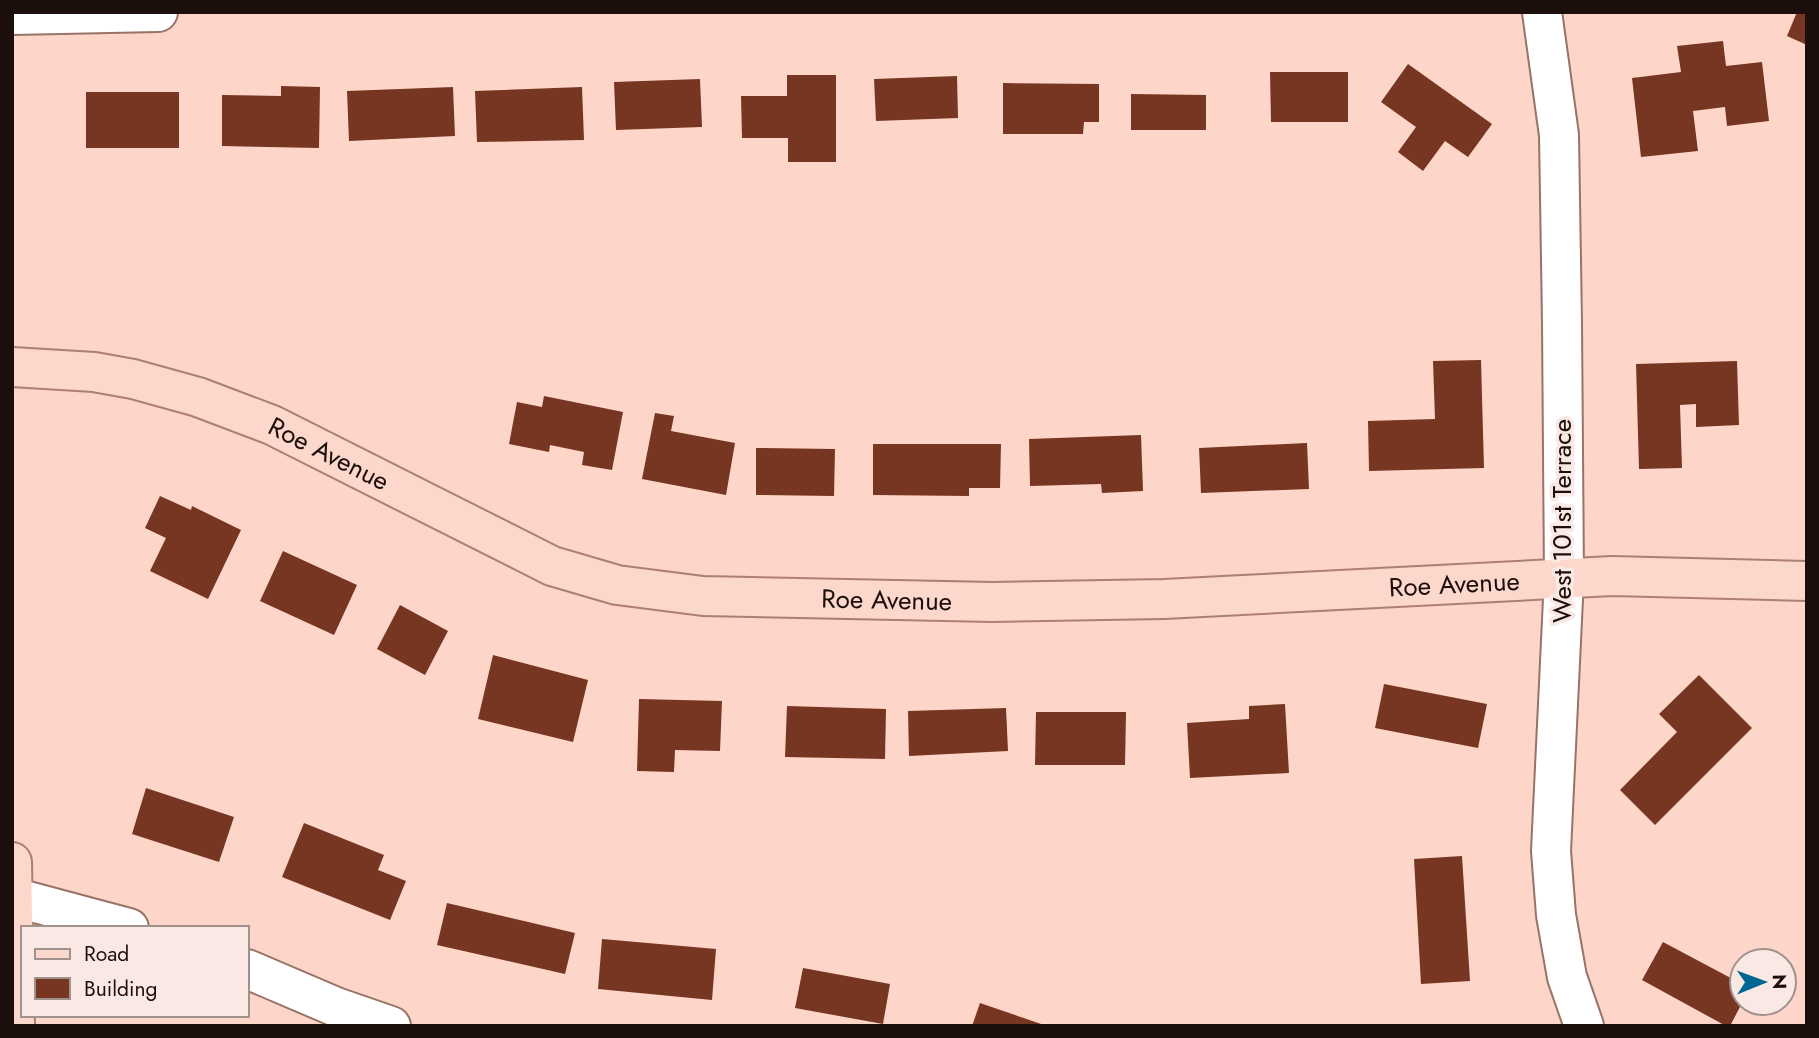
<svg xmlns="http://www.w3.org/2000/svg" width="1819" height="1038" font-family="Jost,sans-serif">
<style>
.building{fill:#773622}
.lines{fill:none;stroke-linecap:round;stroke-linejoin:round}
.minor-casing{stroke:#977368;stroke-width:42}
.major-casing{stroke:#ac7f72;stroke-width:42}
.minor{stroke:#fff;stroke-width:38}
.major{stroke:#fcd7cc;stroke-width:38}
.labels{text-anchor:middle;stroke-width:7;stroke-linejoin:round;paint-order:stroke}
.street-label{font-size:26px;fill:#1c0e0a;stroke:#f9e8e3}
</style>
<rect width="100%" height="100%" fill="#fed5c9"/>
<!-- building -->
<g class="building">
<path d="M 1797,12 L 1807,12 L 1807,45 L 1787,36 Z"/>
<path d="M 1723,41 L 1726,66 L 1762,62 L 1769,121 L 1727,126 L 1725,107 L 1693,111 L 1698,151 L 1641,157 L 1632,78 L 1681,72 L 1677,46 Z"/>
<path d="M 1408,64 L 1492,124 L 1468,157 L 1445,141 L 1423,171 L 1398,152 L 1416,127 L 1381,102 Z"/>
<path d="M 1270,72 L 1348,72 L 1348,122 L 1271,122 Z"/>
<path d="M 787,75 L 836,75 L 836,162 L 788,162 L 788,138 L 742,138 L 741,96 L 787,96 Z"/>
<path d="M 957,76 L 958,118 L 876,121 L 874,79 Z"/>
<path d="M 700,79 L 702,127 L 616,130 L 614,82 Z"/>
<path d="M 1003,83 L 1099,84 L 1099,122 L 1084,122 L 1083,134 L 1003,134 Z"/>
<path d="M 281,86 L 320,87 L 319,148 L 222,146 L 222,95 L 281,96 Z"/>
<path d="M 453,87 L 455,136 L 349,141 L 347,91 Z"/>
<path d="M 582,87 L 584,140 L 477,142 L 475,91 Z"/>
<rect x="86" y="92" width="93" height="56"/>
<path d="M 1131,94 L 1206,95 L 1206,130 L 1131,130 Z"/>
<path d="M 1481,360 L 1484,468 L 1369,471 L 1368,421 L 1435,419 L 1433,361 Z"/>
<path d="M 1737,361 L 1739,425 L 1696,427 L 1696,404 L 1680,405 L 1682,468 L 1639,469 L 1636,364 Z"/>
<path d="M 544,396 L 623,412 L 612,470 L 582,465 L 584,452 L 550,445 L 549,452 L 509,444 L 517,402 L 542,407 Z"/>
<path d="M 655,413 L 674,416 L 671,431 L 735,443 L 726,495 L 642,479 Z"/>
<path d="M 1141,435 L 1143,491 L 1102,493 L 1101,484 L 1030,486 L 1029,439 Z"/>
<path d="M 1307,443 L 1309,489 L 1201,493 L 1199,448 Z"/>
<path d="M 873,444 L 1001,444 L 1000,488 L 969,488 L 969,496 L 873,495 Z"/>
<path d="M 756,448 L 835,449 L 834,496 L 756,495 Z"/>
<path d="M 160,496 L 191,510 L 192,506 L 241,530 L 208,599 L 150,571 L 166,538 L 145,528 Z"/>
<path d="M 283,551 L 357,585 L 334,635 L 260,601 Z"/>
<path d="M 400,605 L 448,631 L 425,675 L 377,649 Z"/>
<path d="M 493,655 L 588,680 L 573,742 L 478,719 Z"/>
<path d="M 1699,675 L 1752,728 L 1655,825 L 1620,790 L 1677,732 L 1659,714 Z"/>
<path d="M 1384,684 L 1487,704 L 1478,748 L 1375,728 Z"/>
<path d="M 639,699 L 722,701 L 720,751 L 675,750 L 674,772 L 637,771 Z"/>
<path d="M 1285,704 L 1289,773 L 1190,778 L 1187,723 L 1249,719 L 1249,706 Z"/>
<path d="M 787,706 L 886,709 L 885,759 L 785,757 Z"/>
<path d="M 1006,708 L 1008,751 L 909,756 L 908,711 Z"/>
<path d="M 1036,712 L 1126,712 L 1125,765 L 1035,765 Z"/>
<path d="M 146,788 L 234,817 L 219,862 L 132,834 Z"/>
<path d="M 304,823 L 384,855 L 378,870 L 406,881 L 390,920 L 282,877 Z"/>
<path d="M 1462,856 L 1470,981 L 1421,984 L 1414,859 Z"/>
<path d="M 447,903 L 575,933 L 565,974 L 437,945 Z"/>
<path d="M 602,939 L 716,949 L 712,1000 L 598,989 Z"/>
<path d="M 1663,942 L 1742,984 L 1742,1003 L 1730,1026 L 1726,1026 L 1642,980 Z"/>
<path d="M 803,968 L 890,984 L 883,1024 L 795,1008 Z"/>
<path d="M 980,1003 L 1044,1025 L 1044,1026 L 972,1026 Z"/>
</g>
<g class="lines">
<!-- minor casing -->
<g class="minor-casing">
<g id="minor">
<path d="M 1542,12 L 1559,135 L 1562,323 L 1564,578 L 1551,851 L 1556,915 L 1567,977 L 1584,1026"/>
<path d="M 12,15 L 158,12"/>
<path d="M 13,897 L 129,928"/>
<path d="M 247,969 L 336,1007 L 391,1026"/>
</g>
</g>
<!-- major casing -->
<g class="major-casing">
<g id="major">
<path id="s1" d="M 12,367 L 94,372 L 133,379 L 198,397 L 272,425 L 552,566 L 617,585 L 703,596 L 993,602 L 1164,599 L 1612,576 L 1807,581"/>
<path d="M 12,862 L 15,1026"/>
</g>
</g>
<!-- minor -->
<use href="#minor" class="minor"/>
<!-- major -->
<use href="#major" class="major"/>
</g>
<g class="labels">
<!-- street labels -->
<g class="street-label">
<text dy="9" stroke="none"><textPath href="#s1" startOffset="332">Roe Avenue</textPath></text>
<text transform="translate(1562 521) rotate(-90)" y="9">West 101st Terrace</text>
<text dy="9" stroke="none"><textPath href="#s1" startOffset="1488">Roe Avenue</textPath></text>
<text dy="9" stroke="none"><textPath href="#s1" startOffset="920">Roe Avenue</textPath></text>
</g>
</g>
<!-- border -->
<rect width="1819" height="1038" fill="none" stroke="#1c0e0a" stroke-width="28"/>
<!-- legend -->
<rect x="21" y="926" width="228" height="91" fill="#f9e8e3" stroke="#a1918c" stroke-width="2"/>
<rect x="35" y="949" width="35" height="10" fill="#fcd7cc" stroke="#a1918c" stroke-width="2"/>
<text x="84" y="961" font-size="21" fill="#1c0e0a">Road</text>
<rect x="35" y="978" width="35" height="21" fill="#773622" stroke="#a1918c" stroke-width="2"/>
<text x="84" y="996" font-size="21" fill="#1c0e0a">Building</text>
<!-- north arrow -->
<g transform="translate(1763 982) rotate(89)"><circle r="33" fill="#f9e8e3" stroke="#a1918c" stroke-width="2"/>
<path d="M0-5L12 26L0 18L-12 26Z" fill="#006795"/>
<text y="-10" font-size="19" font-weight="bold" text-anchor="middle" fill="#1c0e0a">N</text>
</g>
</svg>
